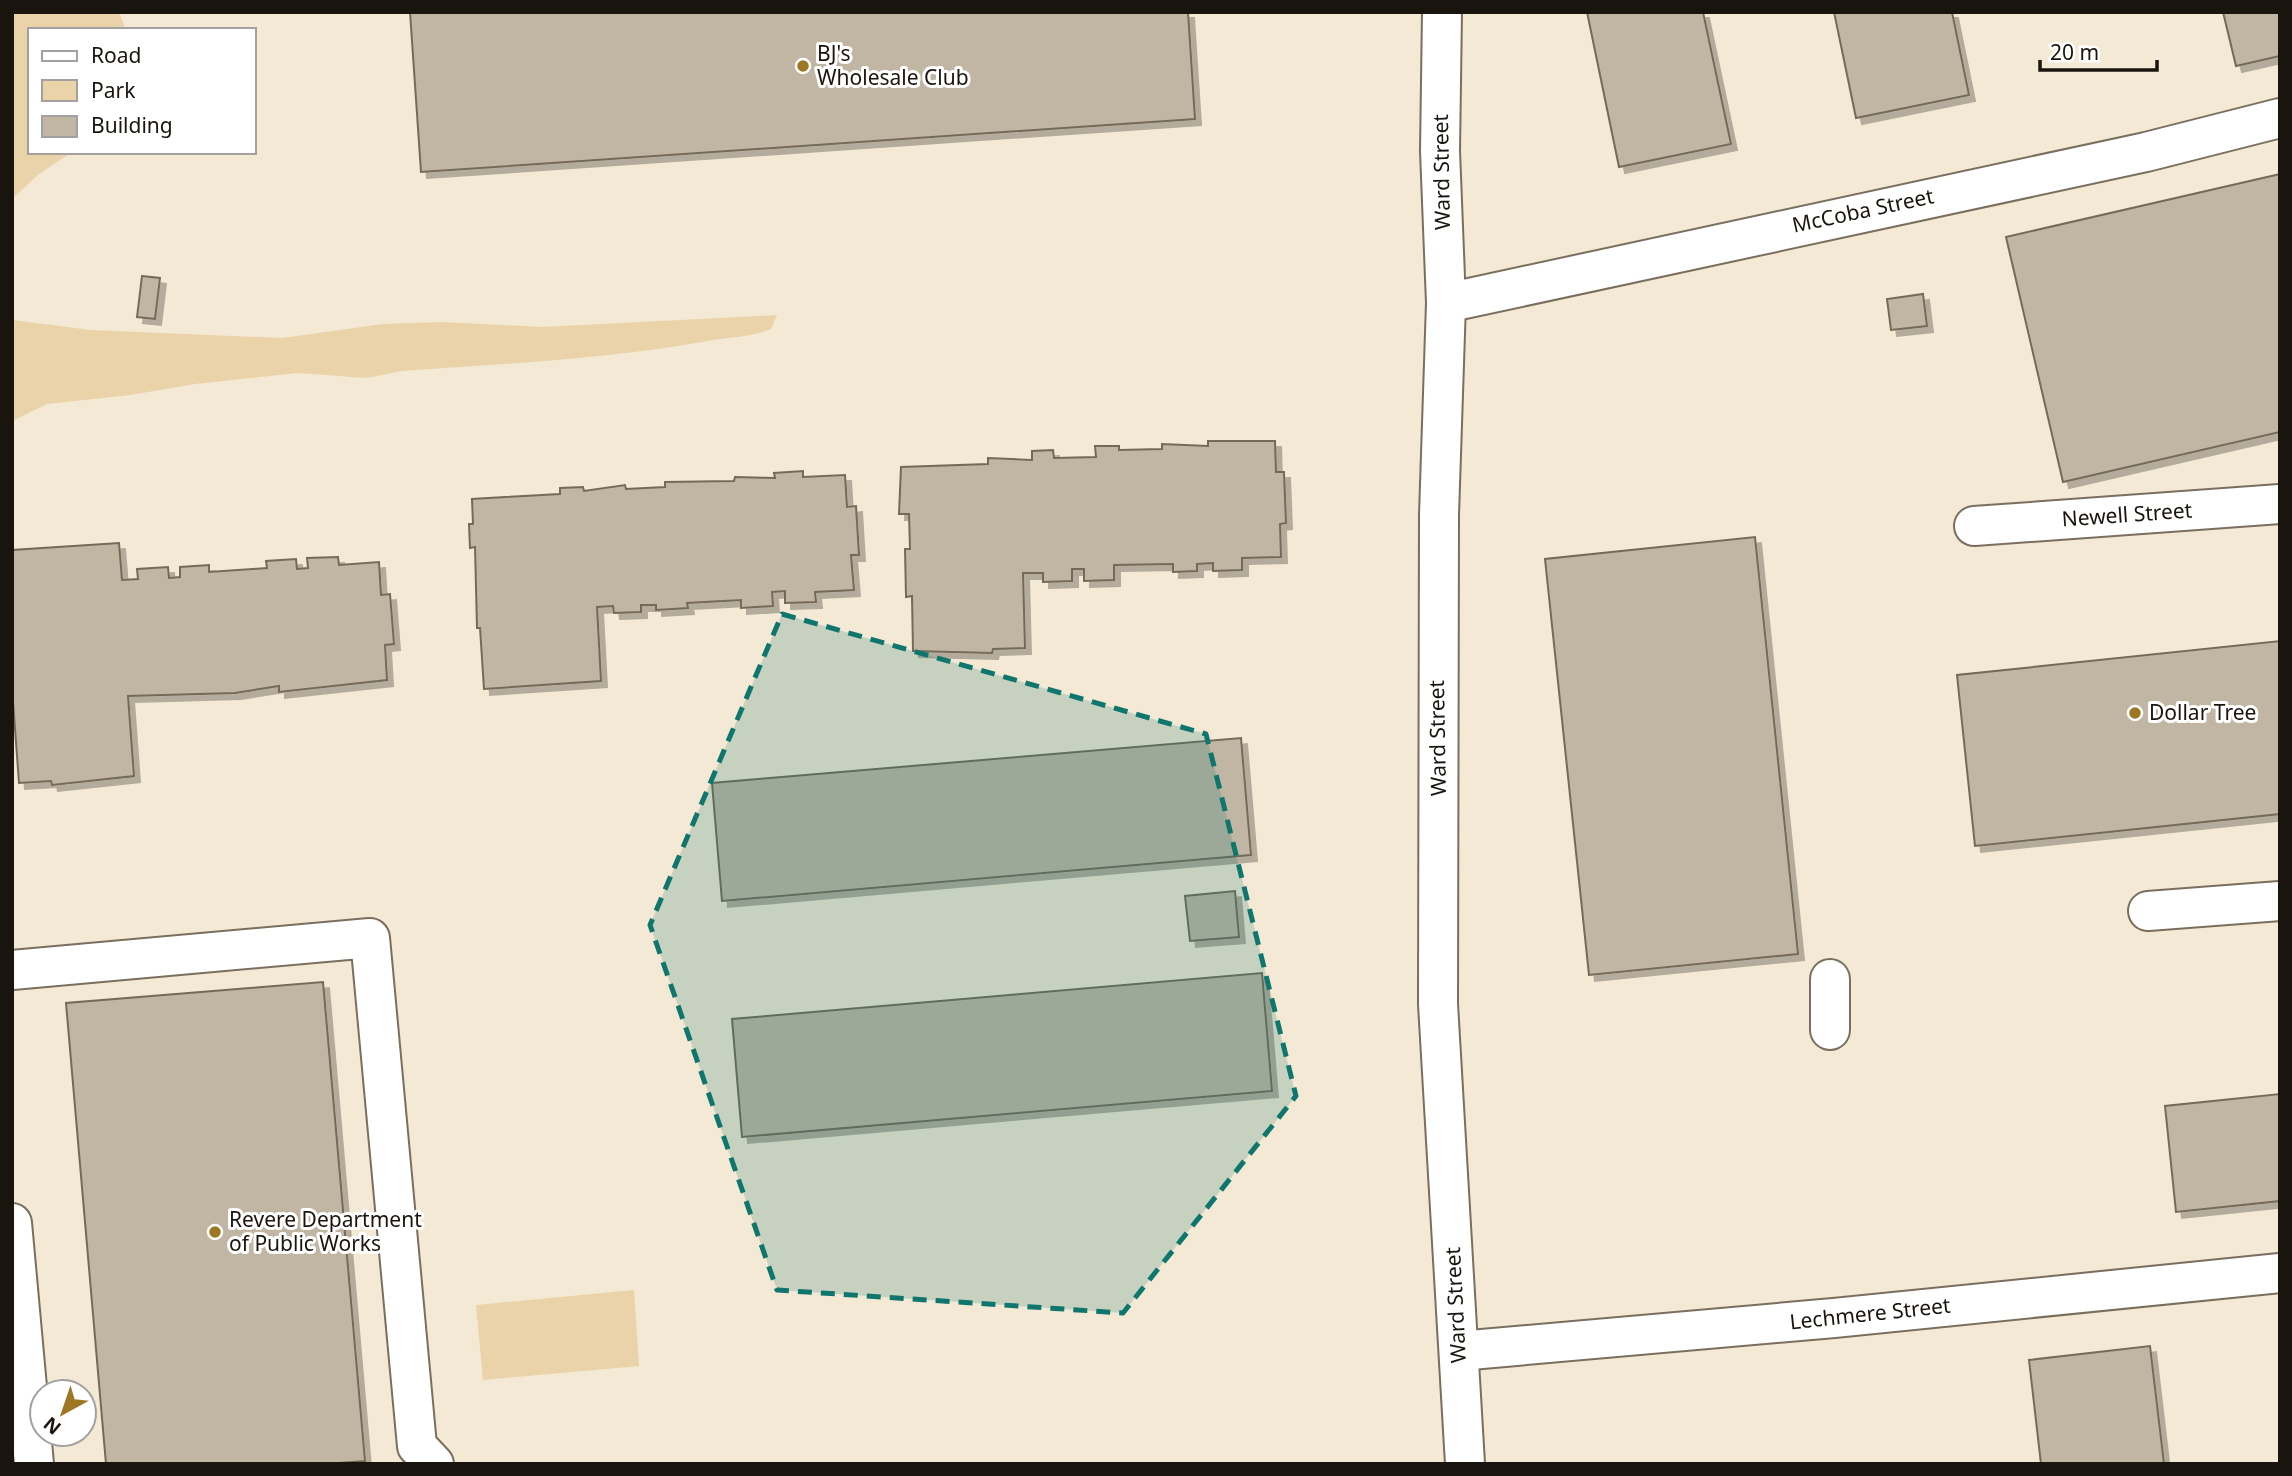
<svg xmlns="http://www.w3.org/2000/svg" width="2292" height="1476" font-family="'Noto Sans',sans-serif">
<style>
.green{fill:#ebd3a9}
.building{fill:#c1b6a3;stroke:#756b59;stroke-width:2;filter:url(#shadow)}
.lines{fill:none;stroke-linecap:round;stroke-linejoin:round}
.minor-casing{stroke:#7a6f5e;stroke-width:42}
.minor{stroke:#fff;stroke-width:38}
.marked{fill:#0f766e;fill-opacity:0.2;stroke:#0f766e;stroke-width:5;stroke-dasharray:14 9;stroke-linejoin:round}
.poi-dot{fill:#9e7724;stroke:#fff;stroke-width:2.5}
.labels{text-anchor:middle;stroke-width:6;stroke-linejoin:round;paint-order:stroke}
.poi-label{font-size:21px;fill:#19150e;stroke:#fff;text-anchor:start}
.street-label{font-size:21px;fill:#19150e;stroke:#fff}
</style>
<defs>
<filter id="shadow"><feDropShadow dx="6" dy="6" stdDeviation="0" flood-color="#0004"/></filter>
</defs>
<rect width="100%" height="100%" fill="#f4e9d4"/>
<!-- green -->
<g class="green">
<path d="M 12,12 L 119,12 L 126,30 L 30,30 L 30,152 L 72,152 L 39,174 L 12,199 Z"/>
<path d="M 777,315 L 771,329 C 749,338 726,337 702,342 C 604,359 502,364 402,371 L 366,378 L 298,373 L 195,384 L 131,395 L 47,404 L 12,421 L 12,320 L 91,330 L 282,338 L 383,324 L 442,322 L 542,327 Z"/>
<path d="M 634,1290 L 639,1366 L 483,1380 L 476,1305 Z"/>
</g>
<!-- building -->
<g class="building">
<path d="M 410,12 L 1188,12 L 1195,119 L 421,172 Z"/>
<path d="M 1587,12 L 1703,12 L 1731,144 L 1619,167 Z"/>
<path d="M 1834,12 L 1952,12 L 1969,95 L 1856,118 Z"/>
<path d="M 2223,12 L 2280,12 L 2280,56 L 2236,66 Z"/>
<path d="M 2280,174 L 2280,432 L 2063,482 L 2006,237 Z"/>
<path d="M 142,276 L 160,278 L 155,319 L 137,317 Z"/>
<path d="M 1923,294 L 1927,326 L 1891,330 L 1887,299 Z"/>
<path d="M 1208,441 L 1275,441 L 1276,472 L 1284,472 L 1286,523 L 1280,524 L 1281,557 L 1242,558 L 1242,570 L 1213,571 L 1213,563 L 1197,564 L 1197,571 L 1173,572 L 1173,564 L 1114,565 L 1114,580 L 1084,581 L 1084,569 L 1072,569 L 1072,581 L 1043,582 L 1043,573 L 1023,573 L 1025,648 L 993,649 L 992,653 L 913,651 L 912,596 L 906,597 L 905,549 L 910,549 L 909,514 L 899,514 L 901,467 L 988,464 L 988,458 L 1032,460 L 1032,451 L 1053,450 L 1054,458 L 1096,457 L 1095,446 L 1119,446 L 1119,450 L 1162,449 L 1162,444 L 1208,446 Z"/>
<path d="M 803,471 L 803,477 L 845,475 L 847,507 L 856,506 L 859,555 L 851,555 L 854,590 L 815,592 L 816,602 L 785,603 L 785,591 L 772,592 L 773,606 L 741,608 L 741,600 L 687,603 L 688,608 L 656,610 L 656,605 L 641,605 L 641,612 L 614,613 L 613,606 L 597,607 L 601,681 L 484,689 L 480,628 L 477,628 L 475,547 L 470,548 L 469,524 L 473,524 L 472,499 L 560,494 L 560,488 L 583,487 L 584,491 L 625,485 L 626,489 L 665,487 L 665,482 L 734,481 L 735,477 L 775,478 L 774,473 Z"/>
<path d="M 1755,537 L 1798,954 L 1589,975 L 1545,559 Z"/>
<path d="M 119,543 L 122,580 L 138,579 L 137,569 L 168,567 L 169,578 L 180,577 L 180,567 L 209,565 L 209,572 L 267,568 L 266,561 L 296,559 L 297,569 L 308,568 L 307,558 L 338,557 L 339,565 L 379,562 L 381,595 L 390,594 L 394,644 L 385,645 L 387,680 L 279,692 L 279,686 L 235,693 L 128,696 L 134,776 L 52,785 L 51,781 L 19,783 L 12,688 L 12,550 Z"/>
<path d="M 2280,641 L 2280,814 L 1975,846 L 1957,675 Z"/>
<path d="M 1241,738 L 1251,855 L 722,901 L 712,783 Z"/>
<path d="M 1235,891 L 1239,937 L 1190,941 L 1185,896 Z"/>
<path d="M 1262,973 L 1272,1091 L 742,1137 L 732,1019 Z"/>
<path d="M 323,982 L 365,1461 L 326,1464 L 106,1464 L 66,1003 Z"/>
<path d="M 2280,1094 L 2280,1201 L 2176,1212 L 2165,1106 Z"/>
<path d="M 2150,1346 L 2164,1464 L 2041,1464 L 2029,1360 Z"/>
</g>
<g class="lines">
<!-- minor casing -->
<g class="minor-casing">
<g id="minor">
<path d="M 1442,12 L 1440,151 L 1446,303 L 1439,515 L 1438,1004 L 1465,1464"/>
<path d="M 1446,303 L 2146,152 L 2280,118"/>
<path d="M 1974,526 L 2280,504"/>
<path d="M 2148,911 L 2280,901"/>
<path d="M 12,970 L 370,938 L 417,1446 L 434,1464"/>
<path d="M 1830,979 L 1830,1030"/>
<path d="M 12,1223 L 34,1464"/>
<path d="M 1459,1351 L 1834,1318 L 2280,1273"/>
</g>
</g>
<!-- minor -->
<use href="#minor" class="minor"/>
</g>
<!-- marked area -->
<path class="marked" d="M 782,614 L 1206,734 L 1296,1096 L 1123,1313 L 777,1290 L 650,925 Z"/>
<!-- markers -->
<g class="poi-dot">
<circle cx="803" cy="66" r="7"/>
<circle cx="2135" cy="713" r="7"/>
<circle cx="215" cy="1232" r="7"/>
</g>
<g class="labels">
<!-- poi labels -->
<g class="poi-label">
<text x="817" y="61">BJ's<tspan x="817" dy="24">Wholesale Club</tspan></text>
<text x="2149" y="720">Dollar Tree</text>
<text x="229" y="1227">Revere Department<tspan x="229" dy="24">of Public Works</tspan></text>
</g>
<!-- street labels -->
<g class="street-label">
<text transform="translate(1442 172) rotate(-91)" y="7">Ward Street</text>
<text transform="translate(1863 211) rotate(-12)" y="7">McCoba Street</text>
<text transform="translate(2127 515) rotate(-4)" y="7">Newell Street</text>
<text transform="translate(1438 738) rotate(-91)" y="7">Ward Street</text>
<text transform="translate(1456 1305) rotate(-93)" y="7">Ward Street</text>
<text transform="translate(1870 1314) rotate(-6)" y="7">Lechmere Street</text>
</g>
</g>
<!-- border -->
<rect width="2292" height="1476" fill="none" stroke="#19150e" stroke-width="28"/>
<!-- legend -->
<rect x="28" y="28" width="228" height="126" fill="#ffffff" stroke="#a3a19f" stroke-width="2"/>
<rect x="42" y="51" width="35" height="10" fill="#ffffff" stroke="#a3a19f" stroke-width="2"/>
<text x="91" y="63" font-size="21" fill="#19150e">Road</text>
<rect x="42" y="80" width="35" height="21" fill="#ebd3a9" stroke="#a3a19f" stroke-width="2"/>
<text x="91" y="98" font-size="21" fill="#19150e">Park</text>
<rect x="42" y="116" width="35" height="21" fill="#c1b6a3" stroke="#a3a19f" stroke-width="2"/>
<text x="91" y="133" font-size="21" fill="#19150e">Building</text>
<!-- north arrow -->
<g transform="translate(63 1413) rotate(220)"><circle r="33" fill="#ffffff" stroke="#a3a19f" stroke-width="2"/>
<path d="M0-5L12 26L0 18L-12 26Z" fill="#9e7724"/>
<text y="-10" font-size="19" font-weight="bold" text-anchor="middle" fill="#19150e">N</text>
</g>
<!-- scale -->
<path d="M2040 60v10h117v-10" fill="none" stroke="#19150e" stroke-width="3.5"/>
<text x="2050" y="60" font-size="21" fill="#19150e" stroke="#ffffff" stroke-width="5" paint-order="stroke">20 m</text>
</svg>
